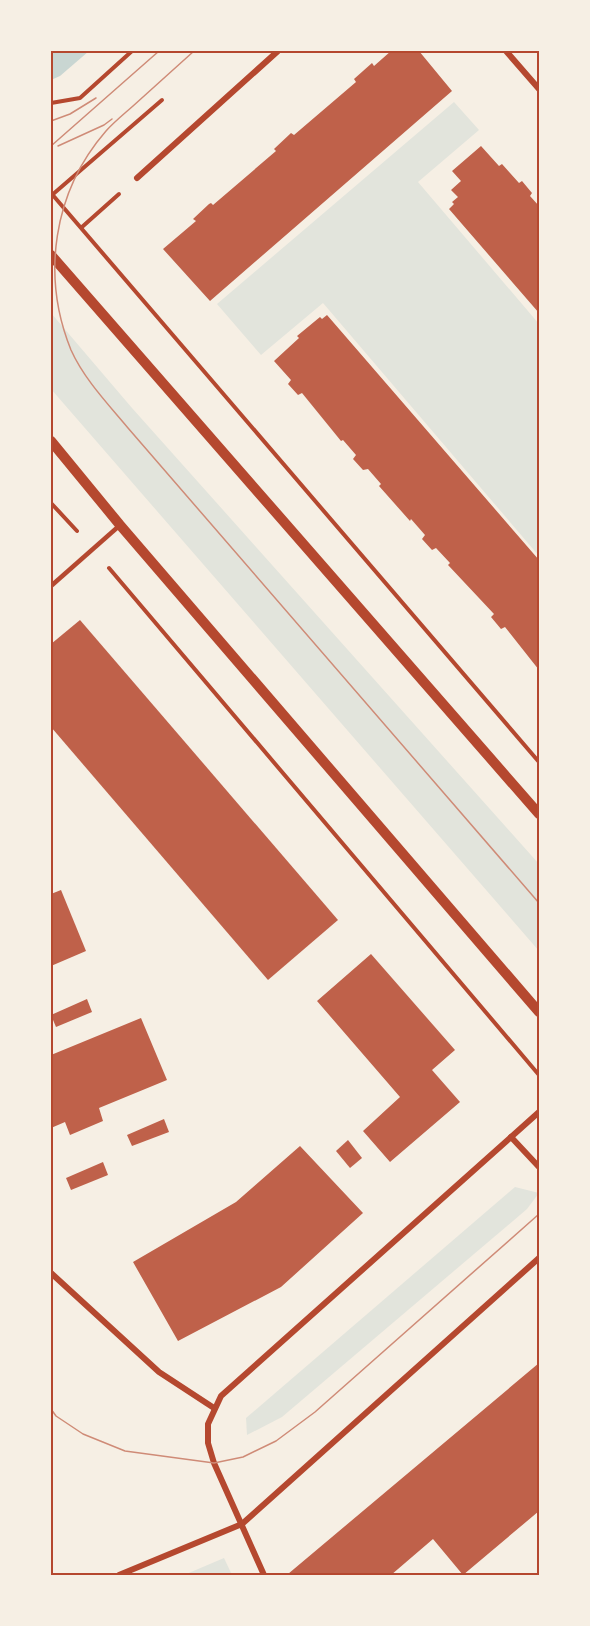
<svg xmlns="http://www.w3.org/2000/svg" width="590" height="1626" font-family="Signika,sans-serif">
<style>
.green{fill:#e2e4dc}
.water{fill:#c9d6d2}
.building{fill:#bf614a}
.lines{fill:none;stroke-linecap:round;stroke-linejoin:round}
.path{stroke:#b5482f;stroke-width:4}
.service{stroke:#b5482f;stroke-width:4.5}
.minor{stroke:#b5482f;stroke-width:6}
.tertiary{stroke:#b5482f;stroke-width:10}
.tram{stroke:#cf8b77;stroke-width:1.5}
.neatline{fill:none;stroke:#b5482f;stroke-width:2}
</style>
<rect width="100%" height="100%" fill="#f6efe4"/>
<!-- green -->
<g class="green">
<path d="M 454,102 L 479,130 L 418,182 L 539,324 L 539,556 L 323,303 L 261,355 L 217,304 Z"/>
<path d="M 51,313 L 132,408 L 539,864 L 539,951 L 51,389 Z"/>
<path d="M 515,1187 L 539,1193 L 527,1209 L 282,1417 L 247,1435 L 246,1418 Z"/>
<path d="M 224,1558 L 232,1575 L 184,1575 Z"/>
</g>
<!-- water -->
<path class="water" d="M 51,51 L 89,51 L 60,76 L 51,80 Z"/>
<!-- building -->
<g class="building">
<path d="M 391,51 L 419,51 L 452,91 L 210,301 L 163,249 L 196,221 L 193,219 L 209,204 L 211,203 L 213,205 L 276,151 L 274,149 L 291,133 L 294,135 L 356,82 L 354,79 L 372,63 L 374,66 Z"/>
<path d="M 481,146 L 499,166 L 502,164 L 519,183 L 522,181 L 532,193 L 530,196 L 539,206 L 539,313 L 449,209 L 454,204 L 452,202 L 458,197 L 451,190 L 461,181 L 452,171 Z"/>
<path d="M 327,315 L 539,560 L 539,670 L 505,627 L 501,629 L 491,617 L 494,614 L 448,565 L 450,563 L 436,548 L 432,550 L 422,539 L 425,535 L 411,519 L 410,521 L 379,486 L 381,484 L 368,469 L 363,470 L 353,459 L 356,455 L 343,440 L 341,441 L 302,393 L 298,395 L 288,384 L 291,380 L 274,361 L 299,338 L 297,336 L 320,317 L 322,319 Z"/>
<path d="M 80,620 L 338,920 L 268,980 L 51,727 L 51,644 Z"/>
<path d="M 61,890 L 86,951 L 51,966 L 51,894 Z"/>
<path d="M 371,954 L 455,1050 L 432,1070 L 460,1102 L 390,1162 L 363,1131 L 400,1097 L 317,1001 Z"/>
<path d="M 87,999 L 92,1012 L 56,1027 L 51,1015 Z"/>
<path d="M 141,1018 L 167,1080 L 99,1108 L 103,1121 L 70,1135 L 65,1122 L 51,1128 L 51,1055 Z"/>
<path d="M 164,1119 L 169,1132 L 132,1146 L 127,1135 Z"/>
<path d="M 348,1140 L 362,1158 L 350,1168 L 336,1151 Z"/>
<path d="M 300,1146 L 363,1213 L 281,1287 L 178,1341 L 133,1262 L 236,1202 Z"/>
<path d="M 103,1162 L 108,1175 L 71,1190 L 66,1178 Z"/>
<path d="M 539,1363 L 539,1511 L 463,1575 L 433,1539 L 391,1575 L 288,1574 Z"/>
</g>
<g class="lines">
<!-- path -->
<g class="path">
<path d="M 51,103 L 80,98 L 132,51"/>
<path d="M 51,193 L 539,762"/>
<path d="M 52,195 L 162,100"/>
<path d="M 82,227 L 119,194"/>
<path d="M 51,503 L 77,531"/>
<path d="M 109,568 L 539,1075"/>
</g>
<!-- service -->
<path class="service" d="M 51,586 L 119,526"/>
<!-- minor -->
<g class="minor">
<path d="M 506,51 L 539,89"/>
<path d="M 137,178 L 278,51"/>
<path d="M 511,1137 L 539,1167"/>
<path d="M 51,1273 L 159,1372 L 214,1408"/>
<path d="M 119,1575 L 242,1524 L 539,1258"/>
<path d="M 264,1575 L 214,1463 L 208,1443 L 208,1424 L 221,1396 L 539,1112"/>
</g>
<!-- tertiary -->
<g class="tertiary">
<path d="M 51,255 L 539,814"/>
<path d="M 51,441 L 120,525 L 539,1012"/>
</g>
<!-- tram -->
<g class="tram">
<path d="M 194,51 C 174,69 153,88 133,106 C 124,114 114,122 106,131 C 53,192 41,276 71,350 C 84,379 108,404 128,428 L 539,903"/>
<path d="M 51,121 L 70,114 L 96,98"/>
<path d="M 51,146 L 159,51"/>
<path d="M 58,146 L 104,125 L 112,119"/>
<path d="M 51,1409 L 56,1416 L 83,1434 L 125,1451 L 214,1463 L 243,1457 L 276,1441 L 315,1412 L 539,1214"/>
</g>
</g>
<!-- border -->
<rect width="590" height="1626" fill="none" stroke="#f6efe4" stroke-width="105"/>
<rect x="52" y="52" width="486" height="1522" class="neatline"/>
</svg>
